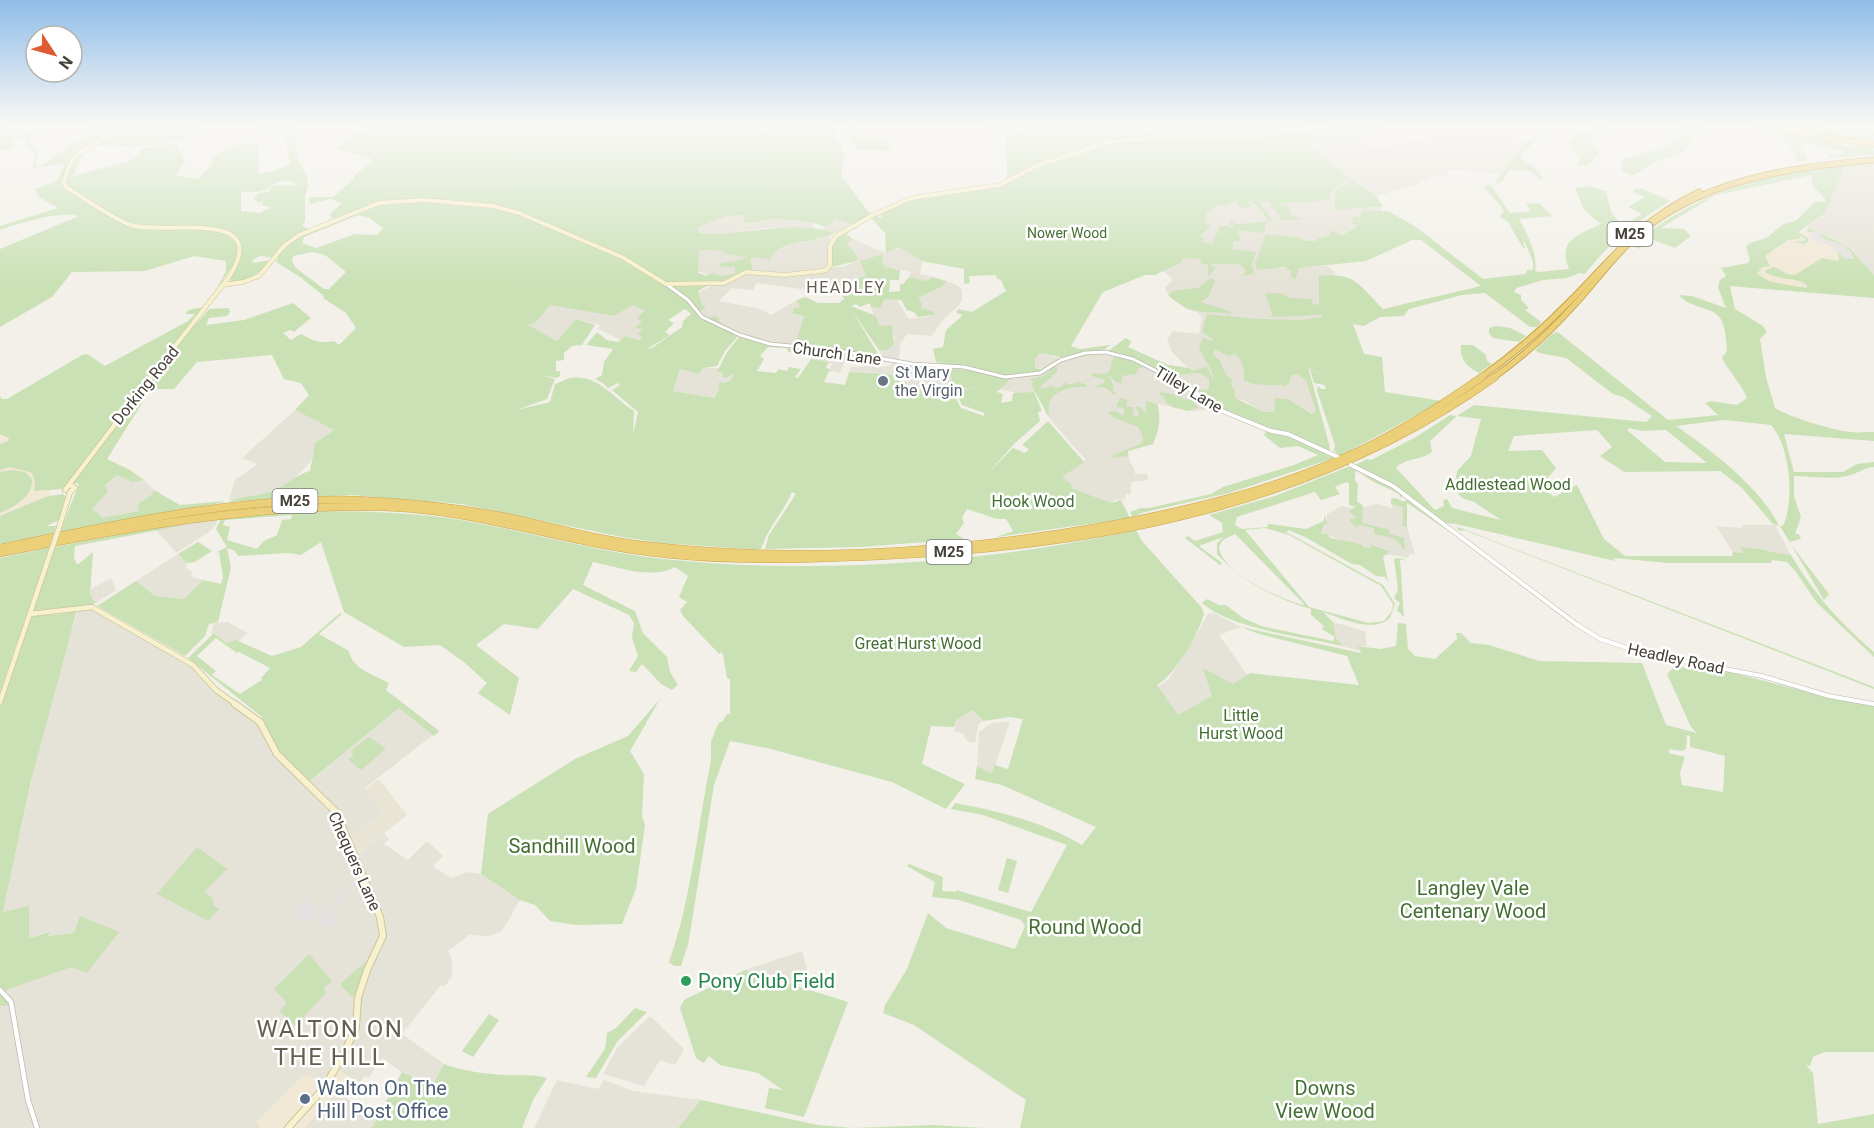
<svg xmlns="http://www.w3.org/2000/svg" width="1874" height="1128" font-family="Roboto,sans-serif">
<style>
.residential{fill:#e5e2d7}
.commercial{fill:#f1e8d6}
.education{fill:#e9e5d4}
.green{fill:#cae1b6;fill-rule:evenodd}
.parking{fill:#e4e2e0}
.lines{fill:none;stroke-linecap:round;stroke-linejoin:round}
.tertiary-far2-casing{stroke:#bcb8ac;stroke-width:4.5}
.tertiary-far1-casing{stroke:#bcb8ac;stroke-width:5}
.tertiary-casing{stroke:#bcb8ac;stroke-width:6}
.secondary-far2-casing{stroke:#ccc49d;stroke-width:5}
.secondary-far1-casing{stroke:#ccc49d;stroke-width:6}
.secondary-casing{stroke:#ccc49d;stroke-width:8}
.trunk-casing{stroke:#caa64a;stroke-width:6}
.motorway-far1-casing{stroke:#caa64a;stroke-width:7}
.motorway-casing{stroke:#caa64a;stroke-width:8}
.tertiary-far2{stroke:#fff;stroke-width:3}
.tertiary-far1{stroke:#fff;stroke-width:4}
.tertiary{stroke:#fff;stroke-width:4.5}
.secondary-far2{stroke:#f8f1cd;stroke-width:4}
.secondary-far1{stroke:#f8f1cd;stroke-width:4.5}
.secondary{stroke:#f8f1cd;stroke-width:6}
.trunk{stroke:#efd98e;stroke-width:4.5}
.motorway-far1{stroke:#ecd079;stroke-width:5}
.motorway{stroke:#ecd079;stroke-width:7}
.secondary-bridge-casing{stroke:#ccc49d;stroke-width:6;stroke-linecap:butt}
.secondary-bridge{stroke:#f8f1cd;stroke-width:4.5}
.worship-dot{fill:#6b7280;stroke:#fff;stroke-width:2}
.leisure-dot{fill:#2e9e5b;stroke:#fff;stroke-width:2}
.service-dot{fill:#5c6f8a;stroke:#fff;stroke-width:2}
.labels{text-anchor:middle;stroke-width:5;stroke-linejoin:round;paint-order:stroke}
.far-park-label{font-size:14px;fill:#446f32;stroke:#fff}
.shield{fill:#fff;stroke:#7d7a74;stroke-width:1.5}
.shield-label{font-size:15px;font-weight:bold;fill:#454138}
.far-quarter-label{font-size:16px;letter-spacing:1.5px;fill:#665f50;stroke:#fff}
.street-label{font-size:16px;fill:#454138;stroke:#fff}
.worship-label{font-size:16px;fill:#5b616d;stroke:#fff;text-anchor:start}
.park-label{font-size:16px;fill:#446f32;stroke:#fff}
.near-park-label{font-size:20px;fill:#446f32;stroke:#fff}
.near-leisure-label{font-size:20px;fill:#27864d;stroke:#fff;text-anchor:start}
.near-service-label{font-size:20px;fill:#4e5e75;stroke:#fff;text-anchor:start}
.near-quarter-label{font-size:24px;letter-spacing:1.5px;fill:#665f50;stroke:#fff}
</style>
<rect width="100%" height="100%" fill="#f2f0e8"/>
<!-- residential -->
<g class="residential">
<path d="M 1473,129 L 1529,140 L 1513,156 L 1499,175 L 1463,170 L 1449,170 L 1445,175 L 1430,177 L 1418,184 L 1377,196 L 1383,212 L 1376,212 L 1361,227 L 1356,226 L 1342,236 L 1332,235 L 1318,238 L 1316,241 L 1305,241 L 1302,238 L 1277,268 L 1328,266 L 1336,274 L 1320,276 L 1319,306 L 1352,324 L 1364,354 L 1382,357 L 1384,385 L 1358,391 L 1308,369 L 1321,416 L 1313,414 L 1288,399 L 1275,398 L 1274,413 L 1264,412 L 1241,399 L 1206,410 L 1189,411 L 1158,404 L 1159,426 L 1153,444 L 1128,451 L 1130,463 L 1134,467 L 1135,474 L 1147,474 L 1148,480 L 1131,482 L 1131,494 L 1126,494 L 1125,499 L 1114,500 L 1113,503 L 1071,488 L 1061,476 L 1086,460 L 1054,424 L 1046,413 L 1039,396 L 1034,392 L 1017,393 L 1000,389 L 1010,376 L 1043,368 L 1035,368 L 1035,359 L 1040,353 L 1059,358 L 1109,352 L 1126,338 L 1131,342 L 1128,347 L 1133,350 L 1168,365 L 1188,368 L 1172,352 L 1167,340 L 1173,331 L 1199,334 L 1202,318 L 1197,312 L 1186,309 L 1166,292 L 1165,287 L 1172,281 L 1171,277 L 1162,270 L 1212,244 L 1202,241 L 1199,237 L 1210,226 L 1202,222 L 1205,213 L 1221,203 L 1238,199 L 1276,203 L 1316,202 L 1330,194 L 1338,185 L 1350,178 L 1308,146 L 1330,138 L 1347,136 L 1361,139 L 1368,148 L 1372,149 Z"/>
<path d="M 1867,164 L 1874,164 L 1874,275 L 1849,246 L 1807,227 L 1825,213 L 1844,166 L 1863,167 Z"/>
<path d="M 738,215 L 745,215 L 743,222 L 755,224 L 765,220 L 793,220 L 813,223 L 814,229 L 765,228 L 716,235 L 696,232 L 697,229 L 715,219 Z"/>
<path d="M 836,219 L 854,222 L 855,225 L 839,233 L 834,233 L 830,237 L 828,252 L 829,262 L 827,268 L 846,266 L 856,261 L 858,258 L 847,243 L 853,239 L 886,253 L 898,247 L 922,261 L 920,274 L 933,277 L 926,281 L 908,277 L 911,272 L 886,267 L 882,262 L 883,255 L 879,255 L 860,261 L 866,276 L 837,286 L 801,289 L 756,283 L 753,290 L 732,288 L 719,301 L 760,309 L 771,315 L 797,300 L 806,308 L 795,347 L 756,342 L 702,316 L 699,292 L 718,283 L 702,272 L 696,273 L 698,250 L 723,251 L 756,257 L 774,253 L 787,244 L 815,241 L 814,238 L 829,236 L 832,232 L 823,230 L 824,227 Z"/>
<path d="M 946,281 L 957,285 L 962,290 L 962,300 L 958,306 L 940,323 L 932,336 L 907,334 L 900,344 L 899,359 L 882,357 L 879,350 L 887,350 L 895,341 L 892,326 L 878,326 L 871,307 L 876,307 L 884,299 L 892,299 L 897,300 L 909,319 L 932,316 L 934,312 L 921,308 L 918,298 L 941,287 Z"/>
<path d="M 547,303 L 614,316 L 633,305 L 646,311 L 648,326 L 638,334 L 643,337 L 638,340 L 625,336 L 620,340 L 598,329 L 600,325 L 576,319 L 557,341 L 522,323 Z"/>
<path d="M 817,350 L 848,354 L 840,373 L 829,371 L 832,363 L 811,359 Z"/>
<path d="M 894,363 L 948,368 L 955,389 L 907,388 L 908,377 L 849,372 L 850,367 L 864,367 L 866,364 L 869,364 L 886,367 Z"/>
<path d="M 706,368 L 719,368 L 735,373 L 732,380 L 719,389 L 713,398 L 673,391 L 680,369 L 698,373 Z"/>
<path d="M 295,410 L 334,430 L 315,443 L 311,461 L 290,483 L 270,492 L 246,497 L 245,499 L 229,500 L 235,480 L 258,464 L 242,458 Z"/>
<path d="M 117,475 L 132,482 L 144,480 L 154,490 L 152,494 L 137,505 L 139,511 L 100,519 L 92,509 L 108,492 L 105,487 Z"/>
<path d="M 1395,498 L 1406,502 L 1407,527 L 1415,555 L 1410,554 L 1407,558 L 1403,557 L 1388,554 L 1388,549 L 1373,545 L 1370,548 L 1362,547 L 1361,544 L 1347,542 L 1320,533 L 1324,523 L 1328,524 L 1326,515 L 1342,506 L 1355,509 L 1378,504 L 1392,508 L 1391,499 Z"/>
<path d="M 218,518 L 215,526 L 209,532 L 176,553 L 156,530 Z"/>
<path d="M 1743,525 L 1775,525 L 1791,555 L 1740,548 L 1743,554 L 1733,552 L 1716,526 L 1741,528 Z"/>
<path d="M 178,554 L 187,563 L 186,568 L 192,572 L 191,577 L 203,580 L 184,599 L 155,596 L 136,581 Z"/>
<path d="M 111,578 L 116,590 L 96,603 L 90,595 L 91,589 Z"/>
<path d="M 92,607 L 186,662 L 222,698 L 256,720 L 277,754 L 306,785 L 399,708 L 434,734 L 365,788 L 384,814 L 348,838 L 356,856 L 384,833 L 389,839 L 384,844 L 408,860 L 427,841 L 443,856 L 433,866 L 451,878 L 467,872 L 481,874 L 520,900 L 502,931 L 490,936 L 469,935 L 448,951 L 452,959 L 452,976 L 445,986 L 441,985 L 402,1034 L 444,1064 L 432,1086 L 402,1072 L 382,1058 L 369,1077 L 364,1077 L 347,1099 L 377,1120 L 372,1128 L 0,1128 L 0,995 L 9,989 L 72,967 L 74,933 L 47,936 L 49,932 L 28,938 L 3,912 L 35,765 L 61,665 L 78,610 Z"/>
<path d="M 1214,613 L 1241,627 L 1219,635 L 1248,676 L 1178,716 L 1158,687 L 1168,680 L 1182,659 L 1208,614 Z"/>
<path d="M 228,622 L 247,633 L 239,641 L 227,643 L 214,633 L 211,634 L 214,623 Z"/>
<path d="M 1333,622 L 1365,631 L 1367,646 L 1359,646 L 1361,651 L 1333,644 L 1336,638 Z"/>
<path d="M 972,709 L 982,721 L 978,726 L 975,743 L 967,741 L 963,734 L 954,731 L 956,720 Z"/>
<path d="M 1010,721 L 993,773 L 977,766 L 979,732 L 992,723 Z"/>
<path d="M 802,951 L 807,969 L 796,987 L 745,970 Z"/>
<path d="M 650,1016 L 684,1049 L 675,1065 L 660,1060 L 644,1086 L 603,1074 L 617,1048 Z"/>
<path d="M 557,1080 L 598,1089 L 604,1080 L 633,1091 L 701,1100 L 678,1128 L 534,1128 Z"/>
</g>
<!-- commercial -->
<g class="commercial">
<path d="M 1809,228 L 1847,245 L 1874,275 L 1874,295 L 1725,281 Z"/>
<path d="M 0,431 L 6,433 L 55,482 L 48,496 L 0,519 Z"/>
<path d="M 336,1068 L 359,1082 L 346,1099 L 333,1097 L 305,1128 L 261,1128 L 256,1122 L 303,1075 L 329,1081 Z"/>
</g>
<!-- education -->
<path class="education" d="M 379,779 L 407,815 L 355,856 L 348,838 L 384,814 L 366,789 Z"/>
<!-- green -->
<g class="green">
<path d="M 0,125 L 37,131 L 29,142 L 38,152 L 35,165 L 39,167 L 81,138 L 91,125 L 111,125 L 110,133 L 114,125 L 206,125 L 189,134 L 189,137 L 177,142 L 173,140 C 164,142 154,145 144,146 C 113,149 84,132 74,176 L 134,159 L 143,148 L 176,144 L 185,162 L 175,175 L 198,179 L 212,164 L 212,159 C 229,144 235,143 258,144 L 259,174 L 275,171 L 290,163 L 284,131 L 232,125 L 285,127 L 295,125 L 297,157 L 307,177 L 308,185 L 305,196 L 305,221 L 302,226 L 309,229 L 332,219 L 330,214 L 342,203 L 330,199 L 310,204 L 309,197 L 333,197 L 355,178 L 353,176 L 372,162 L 373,159 L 335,149 L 363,128 L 355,125 L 836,125 L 836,135 L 844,155 L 841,175 L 870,214 L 855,225 L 854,222 L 851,224 L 836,219 L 825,227 C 816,221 780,218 766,220 C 757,222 752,224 743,222 L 745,215 C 727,214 712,220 697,229 L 699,233 C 743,237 788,219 833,232 L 828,236 L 815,238 L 815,240 C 798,243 779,242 770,260 L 756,257 L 750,259 L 753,271 C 735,278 713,281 698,291 L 702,305 L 706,306 L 701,312 L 702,316 L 711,318 L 714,316 L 718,317 L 719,321 L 736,333 L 704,318 L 738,336 L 725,351 L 717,366 L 704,368 L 698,374 L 680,369 L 673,391 L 714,398 L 719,389 L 719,382 L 726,383 L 732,379 L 734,373 L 726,378 L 723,377 L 723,372 L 717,372 L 727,352 L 740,336 L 768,345 L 815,350 L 788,352 L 787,348 L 768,347 L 760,356 L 764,359 L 757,371 L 776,373 L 778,369 L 787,371 L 789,367 L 801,369 L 795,377 L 798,378 L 811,359 L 829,362 L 826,368 L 830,369 L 824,382 L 845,385 L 849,372 L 894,375 L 894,380 L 907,382 L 906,389 L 952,391 L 961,408 L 984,416 L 984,413 L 962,405 L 955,390 L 976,388 L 955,389 L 948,368 L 988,372 L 936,362 L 933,349 L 943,347 L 946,330 L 963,315 L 956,313 L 958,309 L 972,312 L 1006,291 L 1001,280 L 996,278 L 997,275 L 969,276 L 970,283 L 964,284 L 964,269 L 922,261 L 898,247 L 886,253 L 885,233 L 871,218 L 846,234 L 853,239 L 847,243 L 858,258 L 856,261 L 832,267 C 833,260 830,254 832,247 C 835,232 863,221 878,215 L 879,218 L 882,217 L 881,214 L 907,200 L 999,186 L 1042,164 L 1035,163 L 1007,180 L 1006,137 L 984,125 L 1323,125 L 1294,131 L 1295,132 L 1333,125 L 1383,125 L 1385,127 L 1357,133 L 1361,139 L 1347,136 L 1330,138 L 1309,145 L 1350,179 L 1338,185 L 1330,194 L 1331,202 L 1323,199 L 1317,202 L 1276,203 L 1281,205 L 1284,204 L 1289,208 L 1290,215 L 1303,219 L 1275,220 L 1281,218 L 1276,210 L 1270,207 L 1271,203 L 1260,202 L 1272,220 L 1269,221 L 1253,201 L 1248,201 L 1251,207 L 1246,207 L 1242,201 L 1245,207 L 1240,208 L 1236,202 L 1224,206 L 1219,204 L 1206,213 L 1207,219 L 1203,222 L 1211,226 L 1200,236 L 1205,238 L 1202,241 L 1212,244 L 1219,229 L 1219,226 L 1229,226 L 1232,229 L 1234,225 L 1230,225 L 1230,221 L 1237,224 L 1267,222 L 1264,233 L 1238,230 L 1241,241 L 1234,241 L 1232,249 L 1256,252 L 1252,264 L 1254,273 L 1243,276 L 1246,270 L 1239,264 L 1209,264 L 1216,268 L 1208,277 L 1208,264 L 1202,264 L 1199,259 L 1184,258 L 1182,262 L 1155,275 L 1145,275 L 1103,292 L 1071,346 L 1080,349 L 1110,345 L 1104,350 L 1093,351 L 1092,355 L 1077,357 L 1075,354 L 1065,358 L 1040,353 L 1035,359 L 1035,368 L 1045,370 L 1010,376 L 1008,382 L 997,392 L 1003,394 L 1001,403 L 1012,401 L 1013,393 L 1034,392 L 1042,411 L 1038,412 L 1040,421 L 1015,443 L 988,473 L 1013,448 L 1025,453 L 1029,449 L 1022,445 L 1048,421 L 1084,462 L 1062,477 L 1072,485 L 1071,488 L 1112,503 L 1121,500 L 1130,518 L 996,537 L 1013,531 L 1006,519 L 997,519 L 967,509 L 962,518 L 964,523 L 956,534 L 964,539 L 861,547 L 765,549 L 769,535 L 796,494 L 792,492 C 783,512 768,528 761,549 L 749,549 L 661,543 L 622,537 L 461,504 L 351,495 L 228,502 C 240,496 258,496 273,491 C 286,485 299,473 310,471 L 315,443 L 334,430 L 295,410 L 309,395 L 301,383 L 284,379 L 272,355 L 197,362 L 174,389 L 151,389 L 107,459 L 130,470 L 144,480 L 132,482 L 117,475 L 105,486 L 108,492 L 92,509 L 101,516 L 101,518 L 139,511 L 137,505 L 152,494 L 154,490 L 180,505 L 225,501 L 221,503 L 60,532 L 79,484 L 72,482 L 62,489 L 34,491 L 35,481 L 32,473 L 10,467 L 0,470 L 0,444 L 8,441 L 9,438 L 0,434 L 0,396 L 2,399 L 7,399 L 82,355 L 87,354 L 105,366 L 188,321 L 195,314 L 186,314 L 188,310 L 204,307 L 194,323 L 198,322 L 209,309 L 229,308 L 230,312 L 227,316 L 209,318 L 206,325 L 244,320 L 293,303 L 311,318 L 294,332 L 290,330 L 283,333 L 291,340 L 301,334 C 313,341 321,344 334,341 L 339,345 L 356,328 L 346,313 L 323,298 L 324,296 L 300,277 L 276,262 L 278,258 L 261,256 L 254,259 L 252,263 L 271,260 C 259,274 250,280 232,282 L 230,278 L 240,255 L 240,248 L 236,261 L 217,288 L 226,271 L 226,261 L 194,256 L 145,271 L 72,272 L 52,297 L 0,327 L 0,249 L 79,216 C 58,211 20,223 0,230 L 0,226 L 58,208 L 39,197 L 35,189 L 57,181 L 64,164 L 32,168 L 35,154 L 21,138 L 11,140 L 15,146 L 0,151 ZM 289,180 L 298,185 L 272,186 L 268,192 L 258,193 L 254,199 L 257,200 L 257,203 L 264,201 L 261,205 L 271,207 L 260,213 L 241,211 L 241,192 C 249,190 259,194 266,189 C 277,183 276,182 289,180 ZM 358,215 L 370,218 L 383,228 L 377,235 L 355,234 L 316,248 L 302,243 L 304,237 ZM 699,250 L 723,251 L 723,253 L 749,258 L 719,264 L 720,266 L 735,267 L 735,274 L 722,276 L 712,273 L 707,276 L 698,273 ZM 312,252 L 325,255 L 346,272 L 329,289 L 324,289 L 296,268 L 292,261 L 293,256 ZM 550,305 L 614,316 L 633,305 L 645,311 L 637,318 L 642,322 L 635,328 L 644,329 L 637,334 L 642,337 L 639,340 L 625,336 L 618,342 L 607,340 L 597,332 L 586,345 L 613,349 L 604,362 L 602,375 L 595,379 L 603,383 L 608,388 L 618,383 L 620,385 L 612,390 L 638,412 L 633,435 L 634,411 C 613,398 595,371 567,379 C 564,380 559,383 555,384 L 550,402 L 516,410 L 547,399 L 555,379 L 540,375 L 557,378 L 560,376 L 560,371 L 556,371 L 556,361 L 564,360 L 564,353 L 572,346 L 582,345 L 595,325 L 576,319 L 557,341 L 528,325 L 536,322 ZM 685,309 L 691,314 L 683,321 L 682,327 L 652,348 L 647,349 L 670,335 L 665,332 L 674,323 L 668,320 Z"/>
<path d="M 848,125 L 876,125 L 856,126 L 859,138 L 885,138 L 891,151 L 856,149 L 845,127 Z"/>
<path d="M 1545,125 L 1548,125 L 1543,130 L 1544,133 L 1520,157 L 1538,170 L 1543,179 L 1539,180 C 1531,168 1523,170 1509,170 L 1502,182 L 1494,184 L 1520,148 Z"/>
<path d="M 1592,125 L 1634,125 L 1613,126 L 1591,138 L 1599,153 L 1589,165 L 1578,166 L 1580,157 L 1572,150 L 1570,139 Z"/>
<path d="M 1679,125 L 1705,125 L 1708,131 L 1694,136 L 1683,153 L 1655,161 L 1636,174 L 1632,175 L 1622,172 L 1622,160 C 1637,152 1682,150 1676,127 Z"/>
<path d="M 1748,125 C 1777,125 1809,137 1840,141 L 1844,146 L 1855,146 L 1854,143 L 1874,146 L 1874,155 L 1832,158 L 1827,155 L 1843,154 L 1843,151 L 1797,142 L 1808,160 L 1798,162 L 1795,159 L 1797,156 L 1782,136 Z"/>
<path d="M 1779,125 L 1874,129 L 1874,143 L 1812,136 Z"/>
<path d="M 1874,162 L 1874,164 L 1868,164 L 1868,167 L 1845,166 L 1825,213 L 1798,232 L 1808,238 L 1808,242 L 1805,244 L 1792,242 L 1804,241 L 1806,239 L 1801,236 L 1800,239 L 1788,240 L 1765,256 L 1770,266 L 1762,267 L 1757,274 L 1771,282 L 1807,288 L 1807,285 C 1795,276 1778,281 1765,272 L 1766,270 L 1774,267 L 1787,274 L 1795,275 L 1822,258 L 1839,261 L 1838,251 L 1845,259 L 1854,259 L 1846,247 L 1824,239 L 1818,232 L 1810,233 L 1806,230 L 1809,228 L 1849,247 L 1874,275 L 1874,298 L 1730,286 L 1735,309 L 1763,326 L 1767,332 L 1760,339 L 1766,377 L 1775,408 C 1786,416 1837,432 1851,432 C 1857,433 1867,432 1874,432 L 1874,441 L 1784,434 L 1794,472 L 1843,472 L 1857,464 L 1874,462 L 1874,467 C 1863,468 1857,474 1847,476 C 1830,480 1811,476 1794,476 L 1794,496 L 1801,517 L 1795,534 L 1799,534 L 1801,539 L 1789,542 L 1829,594 L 1824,600 L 1780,526 L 1773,524 L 1741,487 L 1720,471 L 1624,472 L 1600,456 L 1612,447 L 1597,430 L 1514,436 L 1508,451 L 1542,450 L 1556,468 L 1541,486 L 1554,497 L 1577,485 L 1604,539 L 1625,556 L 1732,556 L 1733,552 L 1743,553 L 1740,547 C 1758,548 1773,553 1791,555 C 1815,595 1839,622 1874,652 L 1874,657 L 1817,603 L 1796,572 L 1787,562 L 1772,560 L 1771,563 L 1668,563 L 1614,558 L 1615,561 L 1456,524 L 1444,523 L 1401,489 L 1355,465 L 1367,459 L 1371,460 L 1416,437 L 1450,415 L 1457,416 L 1474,405 L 1646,422 L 1652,416 L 1623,397 L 1613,394 L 1566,358 L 1539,353 L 1535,350 L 1553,333 L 1555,335 L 1554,332 L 1559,333 L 1668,420 L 1718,415 L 1705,403 L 1711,401 L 1737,405 L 1747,398 C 1741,383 1729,372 1722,358 L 1727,351 C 1726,341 1726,326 1720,318 C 1713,307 1689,308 1679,295 L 1692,296 L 1726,308 L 1718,287 L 1720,280 L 1726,276 L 1721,268 L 1748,263 L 1750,259 L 1746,247 L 1749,243 L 1766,238 L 1784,224 L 1797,220 L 1814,202 L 1827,201 L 1812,185 L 1812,175 L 1716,195 L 1661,228 L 1684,229 L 1691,236 L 1675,248 L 1651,239 L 1639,249 L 1633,246 C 1699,186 1787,168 1874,162 ZM 1457,416 L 1481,419 L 1471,456 L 1457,471 L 1454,489 L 1462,498 L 1474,502 L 1501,520 L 1452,508 L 1447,499 L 1443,500 L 1444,506 L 1435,510 L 1396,468 C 1406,457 1421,461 1432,452 L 1430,441 ZM 1724,420 L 1771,425 C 1790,446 1795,500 1783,526 L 1779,526 C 1762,489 1710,449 1676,426 ZM 1629,428 L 1642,431 L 1666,430 L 1707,463 L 1665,462 L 1627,430 Z"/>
<path d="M 1352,180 L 1376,196 L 1383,207 C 1373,206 1346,209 1335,211 L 1335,191 Z"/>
<path d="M 1487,185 L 1491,185 L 1510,213 L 1531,211 L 1526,204 L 1539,203 L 1552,216 L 1519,219 C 1527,234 1538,253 1535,271 L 1539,272 L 1569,269 C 1557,239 1579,235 1601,224 L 1584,210 L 1575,188 L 1589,186 L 1606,191 L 1611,212 L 1622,226 L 1642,214 L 1628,207 L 1645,197 L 1633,192 L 1635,189 L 1641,188 L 1670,201 C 1633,224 1612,240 1585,274 L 1580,273 L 1566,278 L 1543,280 L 1516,288 L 1514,292 L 1521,295 L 1521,300 L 1529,308 L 1525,310 L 1541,322 L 1537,327 L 1530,327 L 1485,293 L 1462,295 L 1409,309 L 1404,316 L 1380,317 L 1364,326 L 1353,324 L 1364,354 L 1382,357 L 1385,392 L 1442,401 L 1340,456 L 1334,451 L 1335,445 L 1317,391 L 1318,386 L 1321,389 L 1326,389 L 1325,385 L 1314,383 L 1310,369 L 1332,379 L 1308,367 L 1329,444 L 1330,450 L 1327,452 L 1337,457 L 1229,493 L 1141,513 L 1133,518 L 1130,512 L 1141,508 L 1149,508 L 1211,494 L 1223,487 L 1294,465 L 1318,455 L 1298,446 L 1280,448 L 1264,435 L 1266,431 L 1223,412 L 1208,411 L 1210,407 L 1216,406 L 1214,401 L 1210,401 L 1191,388 L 1194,386 L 1201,390 L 1209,389 L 1209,379 C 1198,369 1187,374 1174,377 L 1191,385 L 1187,386 L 1144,362 L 1108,351 L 1126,338 L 1131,342 L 1128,347 L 1168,365 L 1189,368 L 1192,371 L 1207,367 L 1213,380 L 1212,372 L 1199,348 L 1203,338 L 1211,341 L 1213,339 L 1202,332 L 1207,314 L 1257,319 L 1302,320 L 1322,317 L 1322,315 L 1268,317 L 1273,315 L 1265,294 L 1280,293 L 1290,298 L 1311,299 L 1313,304 L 1319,305 L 1319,276 C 1354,271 1360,286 1383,309 L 1481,286 L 1421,240 L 1412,240 L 1366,261 L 1299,268 L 1295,279 L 1291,277 L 1291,270 L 1284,267 L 1257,270 L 1255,263 L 1266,234 L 1302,238 L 1305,241 L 1316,241 L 1318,238 L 1331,235 L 1329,232 L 1333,231 L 1342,236 L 1357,226 L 1351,223 L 1354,220 L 1352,219 L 1354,216 L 1359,218 L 1362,211 L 1388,211 L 1416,227 L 1483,279 L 1525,274 L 1527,270 L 1533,270 L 1533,262 L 1525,242 L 1523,242 L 1525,248 L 1523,248 L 1508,222 L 1499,216 L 1504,212 L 1501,206 L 1484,188 ZM 1214,349 L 1229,356 L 1235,354 C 1242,360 1245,369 1244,380 C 1259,388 1268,383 1285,386 L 1289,383 L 1291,376 L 1297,374 L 1306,380 L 1316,411 L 1312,414 L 1288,399 L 1275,398 L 1274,412 L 1264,412 L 1235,398 L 1235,390 L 1231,385 L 1232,380 L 1225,373 L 1220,361 L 1213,355 Z"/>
<path d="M 879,255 L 883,255 L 882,262 L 886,267 L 900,270 L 899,280 L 890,280 L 889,292 L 900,291 L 900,284 L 903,284 L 909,277 L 926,281 L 933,277 L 946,281 L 941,287 L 918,298 L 922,304 L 921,308 L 935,312 L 933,315 L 918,317 L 914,312 L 907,310 L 901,300 L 884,299 L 881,308 L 871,307 L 870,303 L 860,307 L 856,304 L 851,306 L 876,316 L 879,326 L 892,325 L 894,344 L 887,350 L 879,350 L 852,311 L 880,357 L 795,345 L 804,316 L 792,313 L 795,308 L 800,307 L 797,300 L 805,297 L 818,303 L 839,303 L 844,299 L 837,286 L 866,276 L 860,261 Z"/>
<path d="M 1211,278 L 1215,281 L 1208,297 L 1200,302 L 1230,311 L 1231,314 C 1202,310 1191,316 1168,295 L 1173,291 L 1198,288 Z"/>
<path d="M 1496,326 L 1510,328 L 1526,336 L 1519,342 L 1493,338 L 1489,333 L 1489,328 Z"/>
<path d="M 1461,345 L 1473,345 L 1486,355 L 1487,361 L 1492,364 L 1479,373 C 1466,366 1460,360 1461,345 Z"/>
<path d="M 1115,355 L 1132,359 L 1153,370 L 1143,367 L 1138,369 L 1136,374 L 1122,376 L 1122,383 L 1116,382 L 1109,375 L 1114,388 L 1112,391 L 1117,393 L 1114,395 L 1106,388 L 1095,387 L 1104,383 L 1105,380 L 1092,376 L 1091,373 L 1107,374 L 1111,369 L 1111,363 Z"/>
<path d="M 1054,366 L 1057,367 L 1057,372 L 1039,388 L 1047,388 L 1050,385 L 1057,388 L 1062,386 L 1064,382 L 1068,385 L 1078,382 L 1087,385 L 1087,387 C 1075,386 1056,389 1050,401 C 1048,406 1050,411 1048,416 L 1031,384 L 1034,382 L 1030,379 L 1044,376 Z"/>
<path d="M 1161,392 L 1182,396 L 1182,399 L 1192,400 L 1198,407 L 1189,411 L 1172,407 L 1172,405 L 1166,403 L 1164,397 L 1159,394 Z"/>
<path d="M 1120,398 L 1128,400 L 1126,407 L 1133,407 L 1134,416 L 1139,416 L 1136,407 L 1140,407 L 1146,414 L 1146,401 L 1157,404 C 1162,415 1158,434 1153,444 L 1128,451 L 1128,456 L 1112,458 L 1114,455 L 1142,443 L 1143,436 L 1138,427 L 1115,418 L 1107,412 L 1115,411 L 1122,415 L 1125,412 L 1123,408 L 1116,407 Z"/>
<path d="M 1350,466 L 1393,486 L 1404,495 L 1400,498 L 1400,495 C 1391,489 1381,486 1372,481 C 1366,478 1363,473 1355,471 L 1355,481 L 1358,483 L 1357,501 L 1363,506 L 1362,523 L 1389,530 L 1390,534 L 1404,538 L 1405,549 L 1401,548 L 1402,546 L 1393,538 L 1374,534 L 1374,528 L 1361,525 L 1355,527 L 1349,519 L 1357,518 L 1349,511 L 1355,507 L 1349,505 L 1349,483 L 1346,482 L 1335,487 L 1340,494 L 1321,500 L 1315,492 L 1237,517 L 1235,525 L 1242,529 L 1268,527 L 1267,525 L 1270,524 L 1306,529 L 1324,521 L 1324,515 L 1328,524 L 1324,524 L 1321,534 L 1328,534 L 1330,538 L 1361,544 L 1363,547 L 1370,548 L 1372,545 L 1388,550 L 1388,554 L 1383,556 L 1388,582 L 1385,577 L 1376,576 L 1360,565 L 1352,564 L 1305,537 L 1289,530 L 1286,532 L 1383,585 L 1395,604 L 1390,618 C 1372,634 1342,618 1323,612 L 1333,622 L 1336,638 L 1343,646 C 1304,637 1231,629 1202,603 L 1207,599 L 1219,605 L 1226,605 L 1243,618 L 1261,626 L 1333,641 L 1335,637 L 1322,629 L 1324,626 L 1311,615 L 1311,609 C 1275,598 1242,582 1217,554 L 1217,543 L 1223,537 L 1199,546 L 1222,563 L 1220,565 L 1185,538 L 1188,536 L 1195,541 L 1223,532 L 1222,523 L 1209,515 L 1275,496 ZM 1265,528 L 1289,535 L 1381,586 L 1393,604 L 1392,611 L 1384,621 L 1369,623 L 1309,607 L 1245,530 ZM 1235,534 L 1304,604 L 1304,605 C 1282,600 1219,572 1219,546 L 1223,540 Z"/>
<path d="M 13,470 L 25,472 L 32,479 C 33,497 14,507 0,513 L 0,472 Z"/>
<path d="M 63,494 L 67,498 L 59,520 L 47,526 L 56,526 L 54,533 L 0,544 L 0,516 L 48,496 Z"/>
<path d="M 1395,498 L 1403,502 L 1408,499 L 1450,532 L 1407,503 L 1407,527 L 1403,526 L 1403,507 L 1391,504 L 1391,499 Z"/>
<path d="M 295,511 C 348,511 402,511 454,519 C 524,530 592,551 663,559 C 812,575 990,563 1136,530 L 1142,541 L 1202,608 L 1204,614 C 1197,636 1177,673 1157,685 L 1178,715 L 1212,696 L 1203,668 L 1233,684 L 1250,673 L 1359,685 L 1347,656 L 1259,634 L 1241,627 L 1361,653 L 1358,646 L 1380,649 L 1396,646 L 1398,623 L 1406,624 L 1408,649 L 1415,656 L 1435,659 L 1457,639 L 1456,633 L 1461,633 L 1471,643 L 1489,645 L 1539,661 L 1642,663 L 1666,725 L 1697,733 L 1691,727 L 1667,674 L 1674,667 L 1722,670 L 1834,699 L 1874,705 L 1874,1052 L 1824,1052 L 1813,1057 L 1810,1066 L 1806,1065 L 1813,1073 L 1818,1124 L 1874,1114 L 1874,1128 L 1020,1128 L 1026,1100 L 914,1025 L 883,1013 L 885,1005 L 907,969 L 928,913 L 946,928 L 1015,949 L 1025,926 L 1021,920 L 959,900 L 932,897 L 935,882 L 907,866 L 909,864 L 943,877 L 942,891 L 956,892 L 956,890 L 1031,912 L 1067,845 L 983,815 L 951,809 L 955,803 C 999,811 1043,822 1082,845 L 1096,827 L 1002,785 L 975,779 L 977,766 L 992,773 L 995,765 L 1008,769 L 1023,719 L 1010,717 L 983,721 L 972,710 L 956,720 L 954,727 L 931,726 L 922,764 L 965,784 L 946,809 L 892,782 L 767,748 L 730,741 L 714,785 L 688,945 L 681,966 L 674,966 L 669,962 C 692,898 697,828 711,761 L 711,742 L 718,724 L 723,721 L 727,714 L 730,714 L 730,679 L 727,678 L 723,654 L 721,652 L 719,654 L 683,616 L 680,610 L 687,602 L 679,597 L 688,576 L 675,567 C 652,580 618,567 593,562 L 583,585 L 635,611 L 643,633 L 667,657 L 670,672 L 678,685 L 672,690 L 661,684 L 642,664 L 636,672 L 629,671 L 638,656 L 632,638 L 634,623 L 629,615 L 573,589 L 538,629 L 504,624 L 476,645 L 519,678 L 510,715 L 478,693 L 487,683 L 465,663 L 440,645 L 404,647 L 344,612 L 321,542 L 301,555 L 288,553 L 238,556 L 235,551 L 227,548 L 231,568 L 218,622 L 209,624 L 205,636 L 185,656 L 97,606 L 136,581 L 155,596 L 184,599 L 203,580 L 221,584 L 223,577 L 219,552 L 215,553 L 227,547 L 216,529 L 222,517 ZM 292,515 L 291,519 L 282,520 L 277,535 L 264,541 L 257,549 L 227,540 L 230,527 L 223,525 L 225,520 ZM 1687,735 L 1690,736 L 1690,747 L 1725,756 L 1723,792 L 1682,785 L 1680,773 L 1685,757 L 1669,753 L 1669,749 L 1682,751 L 1686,749 Z"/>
<path d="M 191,524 L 75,546 L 74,557 L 77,565 L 93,552 L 90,595 L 96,603 L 77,610 L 31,781 L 3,912 L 29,906 L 29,938 L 50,932 L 48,936 L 74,933 L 80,916 L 119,932 L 87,973 L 72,967 L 9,989 L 2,994 L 7,1000 L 8,1006 L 0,1006 L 0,707 L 31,618 L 34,616 L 60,614 L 73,611 L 32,614 L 55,547 L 153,528 Z"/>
<path d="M 1458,527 L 1874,687 L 1874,689 L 1464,530 L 1460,531 L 1457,529 Z"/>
<path d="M 198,542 L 212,551 L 195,562 L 187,563 L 178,554 Z"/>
<path d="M 48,548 L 49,549 L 0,692 L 0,558 Z"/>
<path d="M 1398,558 L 1405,559 L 1400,560 C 1402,578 1402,598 1404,617 L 1397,610 L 1400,603 L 1394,598 L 1398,590 L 1394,559 Z"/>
<path d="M 340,613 L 342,614 L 319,634 L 349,651 C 352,669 374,675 389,683 L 386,690 L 439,731 L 434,736 L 399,708 L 310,781 L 279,753 L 262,717 L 188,658 L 214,633 L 227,643 L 236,640 L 272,656 L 301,647 ZM 216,638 L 237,653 L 239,652 L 270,668 L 261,678 L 262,680 L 240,694 L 212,675 L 216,671 L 197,656 Z"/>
<path d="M 660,699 L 630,751 L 644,774 L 642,816 L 645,825 L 636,889 L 622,924 L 576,925 L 550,921 L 535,905 L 520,900 L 481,874 L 488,814 L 575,759 L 628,736 Z"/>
<path d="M 369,737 L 386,749 L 361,770 L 348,759 L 353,756 L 352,750 Z"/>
<path d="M 197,847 L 227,869 L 204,892 L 213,898 L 213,905 L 219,909 L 208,921 L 157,894 Z"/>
<path d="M 1007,858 L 1017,861 L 1008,893 L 998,890 Z"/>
<path d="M 309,954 L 332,981 L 324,988 L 325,994 L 295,1026 L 280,1011 L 287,1003 L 274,989 Z"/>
<path d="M 370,958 L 355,995 L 352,997 L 340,984 Z"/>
<path d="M 745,970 L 848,1002 L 804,1117 L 765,1108 L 769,1088 L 783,1090 L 758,1073 L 720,1065 L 709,1056 L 704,1063 L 696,1058 L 680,1008 L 684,1000 Z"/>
<path d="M 635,1008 L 647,1012 L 617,1042 L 596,1078 L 586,1077 L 605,1049 L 607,1033 L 616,1028 Z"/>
<path d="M 489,1014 L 499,1020 L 473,1057 L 462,1051 Z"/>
<path d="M 444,1064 C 463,1071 485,1074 505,1075 C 520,1076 533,1074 547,1078 L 533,1100 L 522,1128 L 372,1128 L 402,1072 L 432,1086 Z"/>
<path d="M 701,1100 L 818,1125 L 853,1128 L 933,1125 L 984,1128 L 678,1128 Z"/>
</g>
<!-- parking -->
<g class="parking">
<path d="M 1811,231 L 1819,233 L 1824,239 L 1843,245 L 1851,252 L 1854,259 L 1845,259 L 1834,247 L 1815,241 L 1810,235 Z"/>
<path d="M 357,879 L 362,883 L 344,895 L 345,896 L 333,908 L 340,919 L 329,931 L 316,916 Z"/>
<path d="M 306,897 L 318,912 L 305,923 L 293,909 Z"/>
</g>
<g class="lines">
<!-- tertiary-far2 casing -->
<g class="tertiary-far2-casing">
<path id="tertiary-far2" d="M 666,284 L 688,300 L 702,317 L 740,335 L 770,344 L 834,350 L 912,364 L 964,367 L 1005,377 L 1040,373 L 1061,360 L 1085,353 L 1105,352 L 1133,359 L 1170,378"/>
</g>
<!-- tertiary-far1 casing -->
<g class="tertiary-far1-casing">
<g id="tertiary-far1">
<path d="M 1168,377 L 1189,388 L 1222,411 L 1271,431 L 1288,434 L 1338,457"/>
<path d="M 1351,465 L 1393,486 L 1576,624 L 1600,639 L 1645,654 L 1762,676 L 1829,696 L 1874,704"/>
</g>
</g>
<!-- tertiary casing -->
<g class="tertiary-casing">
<path id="tertiary" d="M 0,990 L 11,1002 L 28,1100 L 37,1128"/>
</g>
<!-- secondary-far2 casing -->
<g class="secondary-far2-casing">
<g id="secondary-far2">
<path d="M 113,125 C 97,152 71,143 64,183 L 67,188 C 86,199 111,218 131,225 C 162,236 274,206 229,277 L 150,378"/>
<path d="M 222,285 L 243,282 L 259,276 L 284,246 L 299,235 L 379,203 L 423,200 L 493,206 L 519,213 L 622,257 L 666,284 L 724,283 L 746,272 L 785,275 L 821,271 L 826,270 L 830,265 L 830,246 L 836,236 L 871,216 L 912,198 L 1000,185 L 1036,166 L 1109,142 L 1161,137 L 1251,136 L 1330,125"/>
</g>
</g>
<!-- secondary-far1 casing -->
<g class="secondary-far1-casing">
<g id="secondary-far1">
<path d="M 65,490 L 151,377"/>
<path d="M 58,531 L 70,492 L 75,488 L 72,486"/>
<path d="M 30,614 L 92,607 L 193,665 L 216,690 L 237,705"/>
<path d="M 0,702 L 51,551"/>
</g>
</g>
<!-- secondary casing -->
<g class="secondary-casing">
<path id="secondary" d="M 235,704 L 260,722 L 277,754 L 336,812 L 380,917 L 383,936 L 367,970 L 358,998 L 356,1028 L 340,1061 L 323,1089 L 288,1128"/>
</g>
<!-- trunk casing -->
<g class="trunk-casing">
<path id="trunk" d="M 1769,125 L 1813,136 L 1874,144"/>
</g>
<!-- motorway-far1 casing -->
<g class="motorway-far1-casing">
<g id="motorway-far1">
<path d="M 1480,378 C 1514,354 1545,327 1574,297 C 1618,252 1640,221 1699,192"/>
<path d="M 1493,378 C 1524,356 1552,330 1577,302 C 1595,282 1612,259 1632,240 C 1696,180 1790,167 1874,160"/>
</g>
</g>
<!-- motorway casing -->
<g class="motorway-casing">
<g id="motorway">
<path d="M 0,548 C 118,524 235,497 356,500 C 405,502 453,507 501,516 C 551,526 600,541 651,546 C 805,563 964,552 1116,524 C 1193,509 1272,490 1344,458 C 1393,436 1438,408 1482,377"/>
<path d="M 0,553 C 126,528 253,504 383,507 C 478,509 570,545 665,554 C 741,562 819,559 896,555 C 1109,544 1319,503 1495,377"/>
</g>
</g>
<!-- tertiary-far2 -->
<use href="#tertiary-far2" class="tertiary-far2"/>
<!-- tertiary-far1 -->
<use href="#tertiary-far1" class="tertiary-far1"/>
<!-- tertiary -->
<use href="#tertiary" class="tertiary"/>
<!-- secondary-far2 -->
<use href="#secondary-far2" class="secondary-far2"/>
<!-- secondary-far1 -->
<use href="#secondary-far1" class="secondary-far1"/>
<!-- secondary -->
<use href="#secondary" class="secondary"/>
<!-- trunk -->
<use href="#trunk" class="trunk"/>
<!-- motorway-far1 -->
<use href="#motorway-far1" class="motorway-far1"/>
<!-- motorway -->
<use href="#motorway" class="motorway"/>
<!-- secondary-bridge casing -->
<g class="secondary-bridge-casing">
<path id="secondary-bridge" d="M 51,551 L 58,531"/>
</g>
<!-- secondary-bridge -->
<use href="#secondary-bridge" class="secondary-bridge"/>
</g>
<!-- sky -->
<linearGradient id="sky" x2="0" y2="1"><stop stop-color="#90bde8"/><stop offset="0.44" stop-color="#f9f8f5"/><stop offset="1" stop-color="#f9f8f5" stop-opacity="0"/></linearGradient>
<rect width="1874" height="283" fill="url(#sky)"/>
<!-- markers -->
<circle class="worship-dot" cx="883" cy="381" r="6"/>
<circle class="leisure-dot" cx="686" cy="981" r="6"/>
<circle class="service-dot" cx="305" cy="1099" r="6"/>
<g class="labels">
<!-- far-park labels -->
<g class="far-park-label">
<text x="1067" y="238">Nower Wood</text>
</g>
<!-- shield labels -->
<g class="shield">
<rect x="1607.5" y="222" width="45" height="24" rx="4.5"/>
<rect x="272.5" y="489" width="45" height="24" rx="4.5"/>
<rect x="926.5" y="540" width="45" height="24" rx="4.5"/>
</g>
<g class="shield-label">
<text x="1630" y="239">M25</text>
<text x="295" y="506">M25</text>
<text x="949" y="557">M25</text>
</g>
<!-- far-quarter labels -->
<g class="far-quarter-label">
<text x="846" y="293">HEADLEY</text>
</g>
<!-- street labels -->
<g class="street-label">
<text transform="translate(837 353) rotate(8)" y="6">Church Lane</text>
<text transform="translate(145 385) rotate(-51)" y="6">Dorking Road</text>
<text transform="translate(1189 389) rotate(31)" y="6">Tilley Lane</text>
<text transform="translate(1676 658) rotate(12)" y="6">Headley Road</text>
<text transform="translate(355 861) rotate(66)" y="6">Chequers Lane</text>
</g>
<!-- worship labels -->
<g class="worship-label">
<text x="895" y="378">St Mary<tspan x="895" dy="18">the Virgin</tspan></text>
</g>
<!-- park labels -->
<g class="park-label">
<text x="1508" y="490">Addlestead Wood</text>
<text x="1033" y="507">Hook Wood</text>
<text x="918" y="649">Great Hurst Wood</text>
<text x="1241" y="721">Little<tspan x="1241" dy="18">Hurst Wood</tspan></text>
</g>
<!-- near-park labels -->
<g class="near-park-label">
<text x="572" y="853">Sandhill Wood</text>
<text x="1473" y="895">Langley Vale<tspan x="1473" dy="23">Centenary Wood</tspan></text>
<text x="1085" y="934">Round Wood</text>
<text x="1325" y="1095">Downs<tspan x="1325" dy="23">View Wood</tspan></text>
</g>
<!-- near-leisure labels -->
<g class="near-leisure-label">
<text x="698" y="988">Pony Club Field</text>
</g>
<!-- near-service labels -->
<g class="near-service-label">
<text x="317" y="1095">Walton On The<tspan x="317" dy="23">Hill Post Office</tspan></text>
</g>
<!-- near-quarter labels -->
<g class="near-quarter-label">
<text x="330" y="1037">WALTON ON<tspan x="330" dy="28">THE HILL</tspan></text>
</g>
</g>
<!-- north arrow -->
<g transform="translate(54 54) rotate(126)"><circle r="28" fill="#ffffff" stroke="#b5b3af" stroke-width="1.5"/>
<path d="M0-4.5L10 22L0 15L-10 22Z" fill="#df5b32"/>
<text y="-9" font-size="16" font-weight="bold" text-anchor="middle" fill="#454138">N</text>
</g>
</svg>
